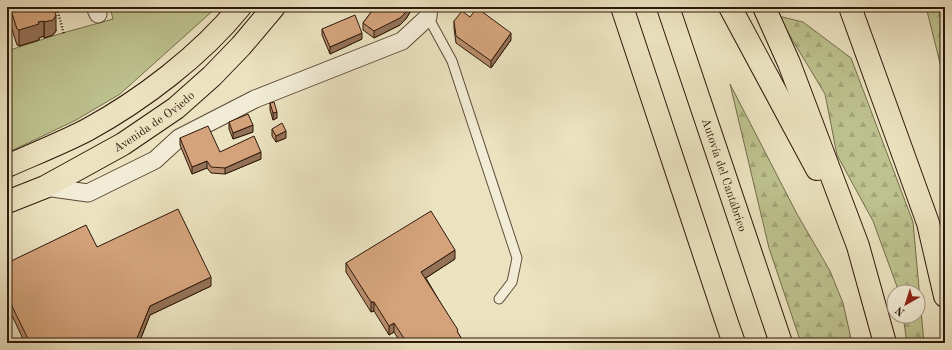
<svg xmlns="http://www.w3.org/2000/svg" width="952" height="350" font-family="'Old Standard TT',serif">
<style>
.green{fill:#bdc28e;stroke:#766d4c}
.forest{fill:url(#forest-firs);stroke:#766d4c}
.lines{fill:none;stroke-linecap:round;stroke-linejoin:round}
.lane-casing{stroke:#5d4a38;stroke-width:11}
.street-casing{stroke:#5d4a38;stroke-width:19}
.primary-casing{stroke:#2e180a;stroke-width:24}
.highway-casing{stroke:#2e180a;stroke-width:24}
.path{stroke:#2e180a;stroke-width:2.5;stroke-dasharray:1 2;stroke-linecap:butt}
.lane{stroke:#f2ecd6;stroke-width:9}
.street{stroke:#f2ecd6;stroke-width:17}
.primary{stroke:#ebe2c0;stroke-width:22}
.highway{stroke:#ebe2c0;stroke-width:22}
.wall{fill:#b68c6b;stroke:#2e180a}
.shaded-wall{fill:#947257;stroke:#2e180a}
.building{fill:#d4a37c;stroke:#2e180a}
.labels{text-anchor:middle;stroke-width:3.5;stroke-linejoin:round;paint-order:stroke}
.street-label{font-size:12px;fill:#2e180a;stroke:#f2ecd6}
</style>
<defs>
<pattern id="forest-firs" width="22" height="20" patternUnits="userSpaceOnUse"><rect width="22" height="20" fill="#bdc28e"/><path d="M5 1l3.5 6h-7zM16 11l3.5 6h-7z" fill="#a3a679"/></pattern>
</defs>
<rect width="100%" height="100%" fill="#ebe2c0"/>
<filter id="stains"><feTurbulence type="fractalNoise" baseFrequency=".005" numOctaves="4"/><feColorMatrix values="0 0 0 0 .2 0 0 0 0 .09 0 0 0 0 .02 0 0 0 .5 -.17"/></filter>
<radialGradient id="worn" r=".72"><stop offset=".6" stop-color="#630" stop-opacity="0"/><stop offset="1" stop-color="#630" stop-opacity=".3"/></radialGradient>
<!-- green -->
<path class="green" d="M 110,7 L 217,7 L 120,94 L 76,120 L 7,153 L 7,51 L 59,34 L 113,19 Z"/>
<!-- forest -->
<g class="forest">
<path d="M 926,7 L 945,7 L 945,83 Z"/>
<path d="M 778,16 L 803,22 L 851,58 L 913,222 L 924,343 L 907,343 L 903,316 L 918,316 L 918,292 L 899,292 L 873,221 L 837,155 L 825,94 Z"/>
<path d="M 730,84 L 797,214 L 830,271 L 843,303 L 852,343 L 801,343 L 769,248 Z"/>
</g>
<g class="lines">
<!-- lane casing -->
<g class="lane-casing">
<path id="lane" d="M 428,17 L 452,61 L 517,258 L 512,282 L 499,299"/>
</g>
<!-- street casing -->
<g class="street-casing">
<g id="street">
<path d="M 95,7 L 98,14"/>
<path d="M 45,187 L 88,193 L 155,160 L 179,138 L 255,99 L 402,41 L 428,17 L 429,7"/>
</g>
</g>
<!-- primary casing -->
<g class="primary-casing">
<g id="primary">
<path d="M 7,166 C 34,154 62,143 87,130 C 142,100 201,55 240,7"/>
<path id="s1" d="M 7,202 L 45,187 L 123,144 L 176,108 L 212,76 L 241,46 L 274,7"/>
</g>
</g>
<!-- highway casing -->
<g class="highway-casing">
<g id="highway">
<path d="M 622,7 L 727,323 L 734,343"/>
<path id="s2" d="M 668,7 L 781,343"/>
<path d="M 730,7 L 817,169"/>
<path d="M 764,7 L 789,63 L 858,246 L 885,343"/>
<path d="M 850,7 L 928,223 L 945,296"/>
</g>
</g>
<!-- path -->
<g class="path">
<path d="M 56,7 L 57,9 L 62,7"/>
<path d="M 57,9 L 64,34"/>
</g>
<!-- lane -->
<use href="#lane" class="lane"/>
<!-- street -->
<use href="#street" class="street"/>
<!-- primary -->
<use href="#primary" class="primary"/>
<!-- highway -->
<use href="#highway" class="highway"/>
</g>
<!-- wall -->
<g class="wall">
<path d="M 8,7 L 53,7 L 56,31 L 53,35 L 44,38 L 44,36 L 39,38 L 39,40 L 19,46 L 17,45 L 8,17 Z"/>
<path d="M 375,7 L 413,7 L 406,19 L 400,25 L 374,38 L 363,30 L 363,23 Z"/>
<path d="M 470,17 L 511,40 L 491,68 L 456,43 L 454,28 L 454,21 Z"/>
<path d="M 322,29 L 362,39 L 330,54 L 322,35 Z"/>
<path d="M 270,103 L 277,118 L 273,120 L 270,110 Z"/>
<path d="M 229,122 L 253,132 L 233,139 L 229,129 Z"/>
<path d="M 272,129 L 286,138 L 276,142 L 272,136 Z"/>
<path d="M 180,138 L 220,152 L 261,159 L 225,174 L 211,173 L 207,168 L 192,174 L 180,145 Z"/>
<path d="M 97,247 L 211,286 L 150,315 L 139,343 L 25,343 L 7,305 L 7,263 Z"/>
<path d="M 455,259 L 426,278 L 464,343 L 401,343 L 394,332 L 389,335 L 374,311 L 371,312 L 346,272 L 346,263 Z"/>
</g>
<!-- shaded-wall -->
<g class="shaded-wall">
<path d="M 409,7 L 413,7 L 406,19 L 400,25 L 374,38 L 374,31 Z"/>
<path d="M 56,15 L 56,31 L 53,35 L 44,38 L 44,22 Z"/>
<path d="M 44,21 L 44,36 L 39,38 L 39,40 L 19,46 L 19,30 L 38,22 Z"/>
<path d="M 362,33 L 362,39 L 330,54 L 330,47 Z"/>
<path d="M 511,33 L 511,40 L 491,68 L 491,61 Z"/>
<path d="M 277,112 L 277,118 L 273,120 L 273,113 Z"/>
<path d="M 253,125 L 253,132 L 233,139 L 233,133 Z"/>
<path d="M 286,131 L 286,138 L 276,142 L 276,136 Z"/>
<path d="M 261,152 L 261,159 L 225,174 L 225,168 Z"/>
<path d="M 207,161 L 207,168 L 192,174 L 192,167 Z"/>
<path d="M 455,250 L 455,259 L 421,281 L 421,272 Z"/>
<path d="M 211,277 L 211,286 L 150,315 L 139,343 L 135,343 L 150,306 Z"/>
<path d="M 371,302 L 374,302 L 374,311 L 371,312 Z"/>
<path d="M 394,323 L 394,332 L 389,335 L 389,326 Z"/>
</g>
<!-- building -->
<g class="building">
<path d="M 10,7 L 53,7 L 56,15 L 53,20 L 44,22 L 44,21 L 38,22 L 39,24 L 19,30 L 17,29 Z"/>
<path d="M 375,7 L 409,7 L 406,12 L 400,18 L 374,31 L 363,23 Z"/>
<path d="M 477,8 L 511,33 L 491,61 L 456,36 L 454,21 L 462,11 L 470,17 Z"/>
<path d="M 355,15 L 362,33 L 330,47 L 322,29 Z"/>
<path d="M 274,102 L 277,112 L 273,113 L 270,103 Z"/>
<path d="M 248,114 L 253,125 L 233,133 L 229,122 Z"/>
<path d="M 282,123 L 286,131 L 276,136 L 272,129 Z"/>
<path d="M 208,126 L 220,152 L 254,136 L 261,152 L 225,168 L 211,167 L 207,161 L 192,167 L 180,138 Z"/>
<path d="M 178,209 L 211,277 L 150,306 L 135,343 L 30,343 L 7,296 L 7,263 L 86,225 L 97,247 Z"/>
<path d="M 431,211 L 455,250 L 421,272 L 458,330 L 457,331 L 464,343 L 407,343 L 394,323 L 389,326 L 374,302 L 371,302 L 346,263 Z"/>
</g>
<g class="labels">
<!-- street labels -->
<g class="street-label">
<text dy="4" stroke="none"><textPath href="#s1" startOffset="168">Avenida de Oviedo</textPath></text>
<text dy="4" stroke="none"><textPath href="#s2" startOffset="177">Autovía del Cantábrico</textPath></text>
</g>
</g>
<!-- margin -->
<rect width="952" height="350" fill="none" stroke="#ebe2c0" stroke-width="24"/>
<rect x="8" y="8" width="936" height="334" fill="none" stroke="#2e180a" stroke-width="2"/>
<rect x="12" y="12" width="928" height="326" fill="none" stroke="#2e180a"/>
<!-- north arrow -->
<g transform="translate(906 304) rotate(219)"><circle r="19" fill="#f2ecd6" stroke="#a49784"/>
<path d="M0-3L7 15L0 10L-7 15Z" fill="#8f2418"/>
<text y="-6" font-size="11" font-weight="bold" text-anchor="middle" fill="#2e180a">N</text>
</g>
<rect width="100%" height="100%" filter="url(#stains)"/>
<rect width="100%" height="100%" fill="url(#worn)"/>
</svg>
